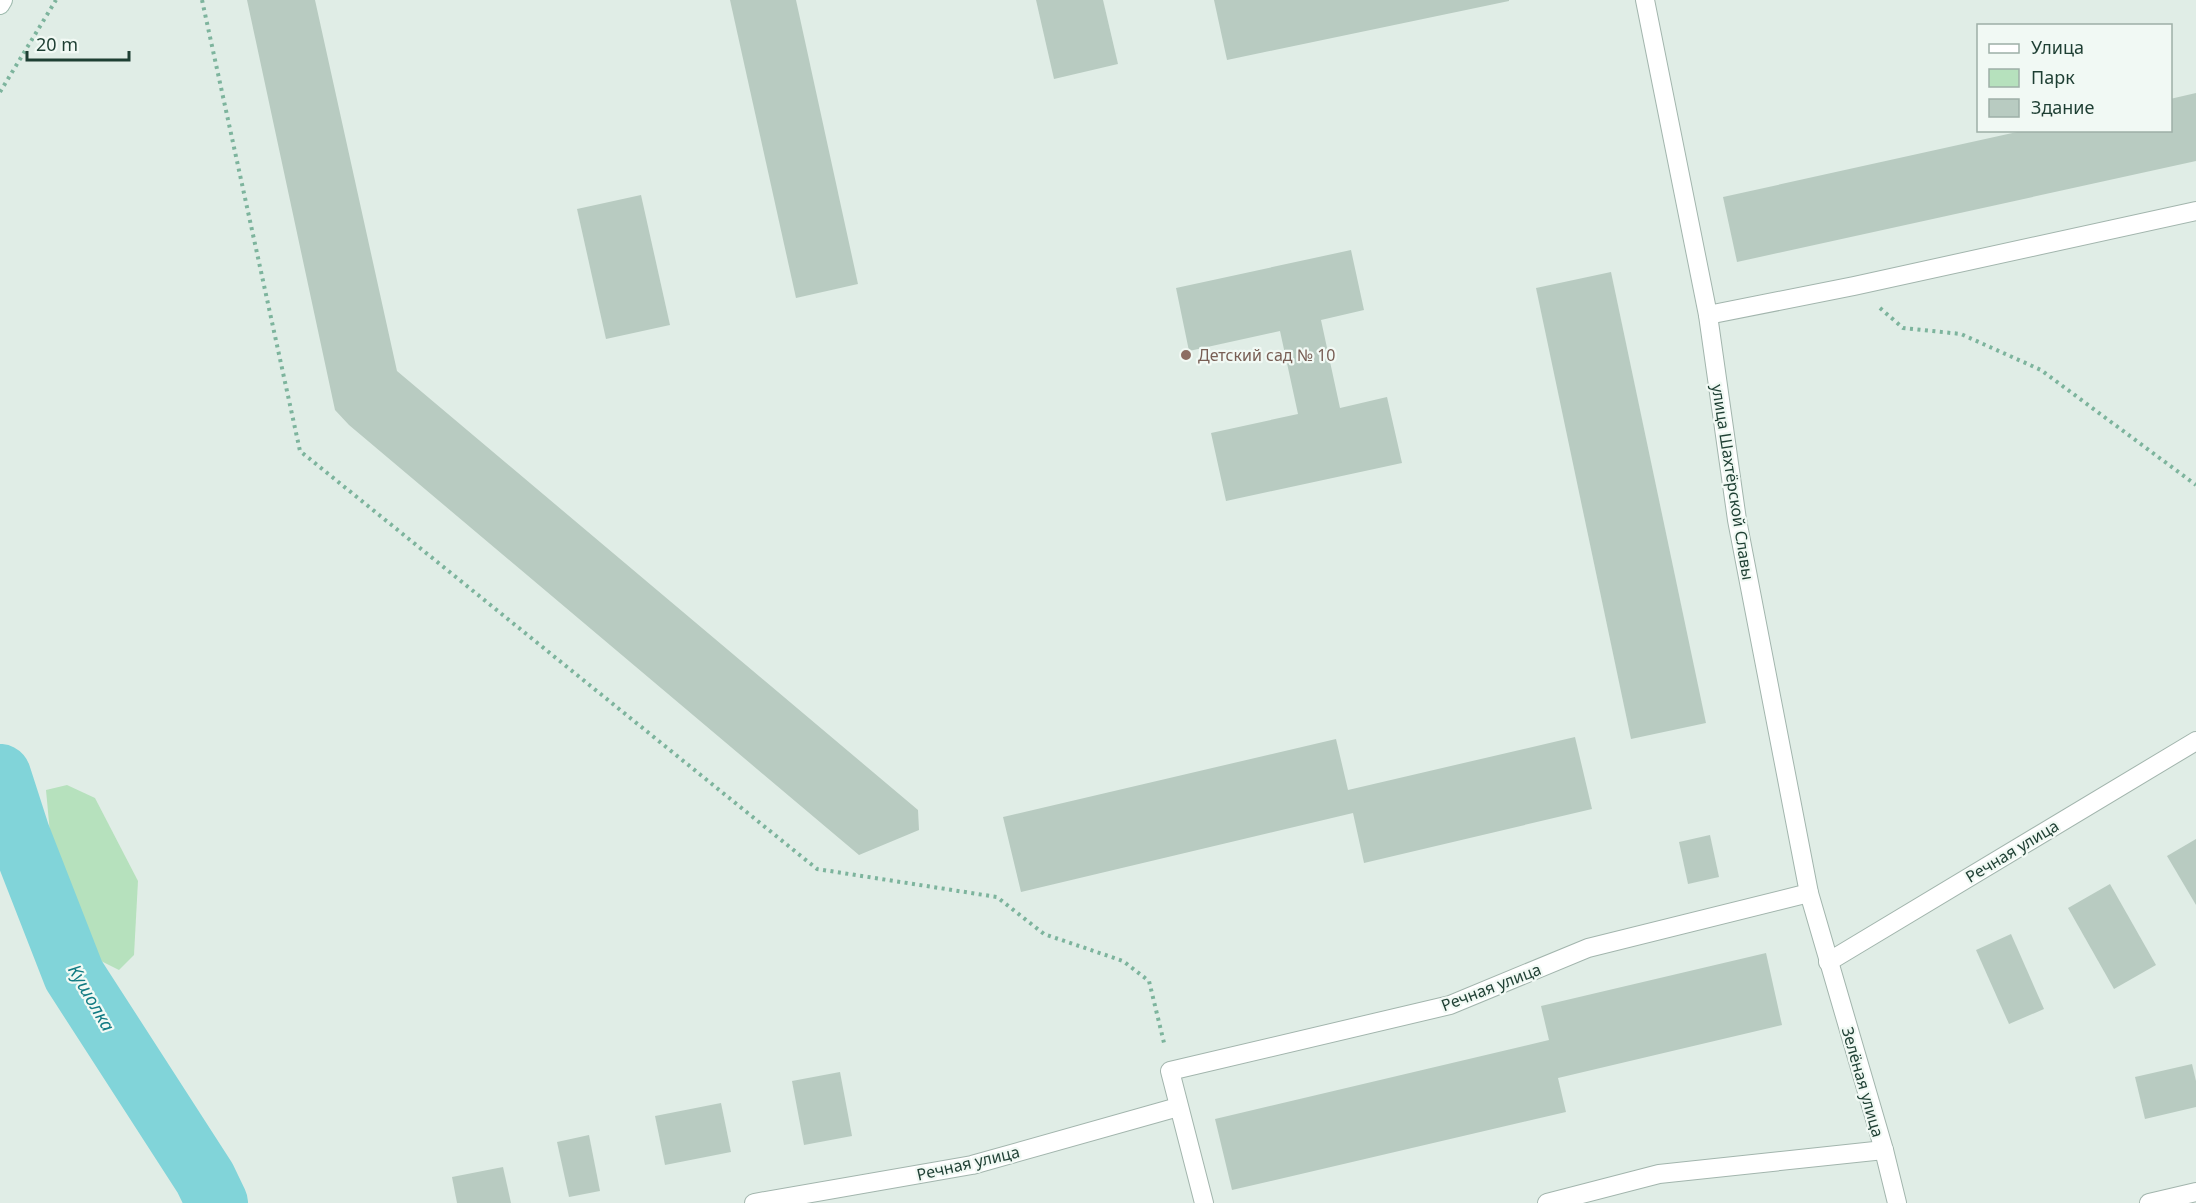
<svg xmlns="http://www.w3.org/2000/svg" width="2196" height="1203" font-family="'Noto Sans',sans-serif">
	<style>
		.green { fill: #b6e1bd }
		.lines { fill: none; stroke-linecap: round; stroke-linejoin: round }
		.river { stroke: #81d4d9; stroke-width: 62 }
		.building { fill: #b8cbc1 }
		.lane-casing { stroke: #a2b5ad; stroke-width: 20 }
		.street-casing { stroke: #a2b5ad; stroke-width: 20 }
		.secondary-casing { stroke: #9dbaad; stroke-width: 20 }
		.path { stroke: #7db49d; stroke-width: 4; stroke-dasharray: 3 4.5; stroke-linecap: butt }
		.lane { stroke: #fff; stroke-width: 18 }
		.street { stroke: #fff; stroke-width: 18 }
		.secondary { stroke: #fff; stroke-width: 18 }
		.education-dot { fill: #8d6e63; stroke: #f1f9f4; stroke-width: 2 }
		.labels { text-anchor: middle; stroke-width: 4.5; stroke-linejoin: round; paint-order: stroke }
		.education-label { font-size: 16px; fill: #785e54; stroke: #f1f9f4; text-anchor: start }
		.street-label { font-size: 16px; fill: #1e3f33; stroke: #f1f9f4 }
		.water-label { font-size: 18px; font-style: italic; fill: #117b83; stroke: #f1f9f4 }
	</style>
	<rect width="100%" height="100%" fill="#e0ede6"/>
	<path class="green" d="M67,785L95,798L138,881L134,955L119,970L93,957L52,855L46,790Z"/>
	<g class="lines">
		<path class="river" d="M0,775L19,834L74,975L205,1178L217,1203"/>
	</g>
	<g class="building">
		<path d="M247,0H315L397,371L918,810L919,830L859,855L349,425L335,410Z"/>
		<path d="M730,0H796L858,284L796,298Z"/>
		<path d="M1036,0H1103L1118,64L1054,79Z"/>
		<path d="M1214,0H1509V1L1227,60Z"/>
		<path d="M2196,93V161L1737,262L1723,197L2026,130H2170V99Z"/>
		<path d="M641,195L670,325L606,339L577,209Z"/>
		<path d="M1351,250L1364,310L1321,320L1340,408L1387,397L1402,463L1226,501L1211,433L1298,414L1280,331L1189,351L1176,288Z"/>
		<path d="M1611,272L1706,723L1631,739L1536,288Z"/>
		<path d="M1575,737L1592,809L1364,863L1353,813L1021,892L1003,817L1336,739L1348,790Z"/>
		<path d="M1710,835L1719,877L1688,884L1679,842Z"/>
		<path d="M2196,839V905L2167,856Z"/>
		<path d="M2110,884L2156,965L2114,989L2068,908Z"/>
		<path d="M2011,934L2044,1009L2009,1024L1976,950Z"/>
		<path d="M1766,953L1782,1025L1558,1078L1566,1112L1232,1190L1215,1119L1549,1040L1541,1006Z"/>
		<path d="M2192,1064L2196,1081V1107L2145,1119L2135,1077Z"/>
		<path d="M840,1072L852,1136L804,1145L792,1081Z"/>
		<path d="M721,1103L731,1152L665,1165L655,1116Z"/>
		<path d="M589,1135L600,1191L569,1197L557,1142Z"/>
		<path d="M503,1167L511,1203H457L452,1177Z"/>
	</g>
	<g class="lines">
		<g class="lane-casing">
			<g id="lane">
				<path d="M1708,315L1854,286L2196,211"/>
				<path d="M1547,1203L1659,1174L1884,1150"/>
			</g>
		</g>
		<g class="street-casing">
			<g id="street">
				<path d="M1645,0L1708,315L1737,520L1809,893L1884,1150L1897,1203"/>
				<path d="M1828,962L2196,741"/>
				<path d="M754,1203L972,1165L1178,1107"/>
				<path d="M1204,1203L1170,1071L1450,1005L1588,948L1809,893"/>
				<path d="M2149,1203L2196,1192"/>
			</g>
		</g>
		<g class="secondary-casing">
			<path id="secondary" d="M0,5L3,0"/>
		</g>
		<g class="path">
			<path d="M202,0L300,451L817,869L997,897L1044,934L1123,961L1149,981L1165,1047"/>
			<path d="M0,92L56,0"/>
			<path d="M1880,308L1903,328L1961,334L2041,370L2196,485"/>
		</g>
		<use href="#lane" class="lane"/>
		<use href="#street" class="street"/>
		<use href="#secondary" class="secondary"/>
	</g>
	<circle class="education-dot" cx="1186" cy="355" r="6"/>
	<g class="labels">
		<g class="education-label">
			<text x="1198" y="361">Детский сад № 10</text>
		</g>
		<g class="street-label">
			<text transform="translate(1733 482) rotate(81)" y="6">улица Шахтёрской Славы</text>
			<text transform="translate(2012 851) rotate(-31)" y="6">Речная улица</text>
			<text transform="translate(1491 987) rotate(-21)" y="6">Речная улица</text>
			<text transform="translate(1863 1082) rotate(74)" y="6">Зелёная улица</text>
			<text transform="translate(968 1163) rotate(-13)" y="6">Речная улица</text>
		</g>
		<g class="water-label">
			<text transform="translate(91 998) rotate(60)" y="6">Кушолка</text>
		</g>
	</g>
	<rect x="1977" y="24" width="195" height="108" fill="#f1f9f4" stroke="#9dafa7" stroke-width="1.5"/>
	<rect x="1989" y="44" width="30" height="9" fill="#ffffff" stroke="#9dafa7" stroke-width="1.5"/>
	<text x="2031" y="54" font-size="18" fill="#1e3f33">Улица</text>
	<rect x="1989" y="69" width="30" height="18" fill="#b6e1bd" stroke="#9dafa7" stroke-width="1.5"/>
	<text x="2031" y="84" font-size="18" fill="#1e3f33">Парк</text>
	<rect x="1989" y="99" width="30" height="18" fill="#b8cbc1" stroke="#9dafa7" stroke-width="1.5"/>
	<text x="2031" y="114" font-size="18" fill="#1e3f33">Здание</text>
	<path d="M27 51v9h102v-9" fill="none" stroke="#1e3f33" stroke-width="3"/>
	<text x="36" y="51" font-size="18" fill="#1e3f33" stroke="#f1f9f4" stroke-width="4.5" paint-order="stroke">20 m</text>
</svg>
